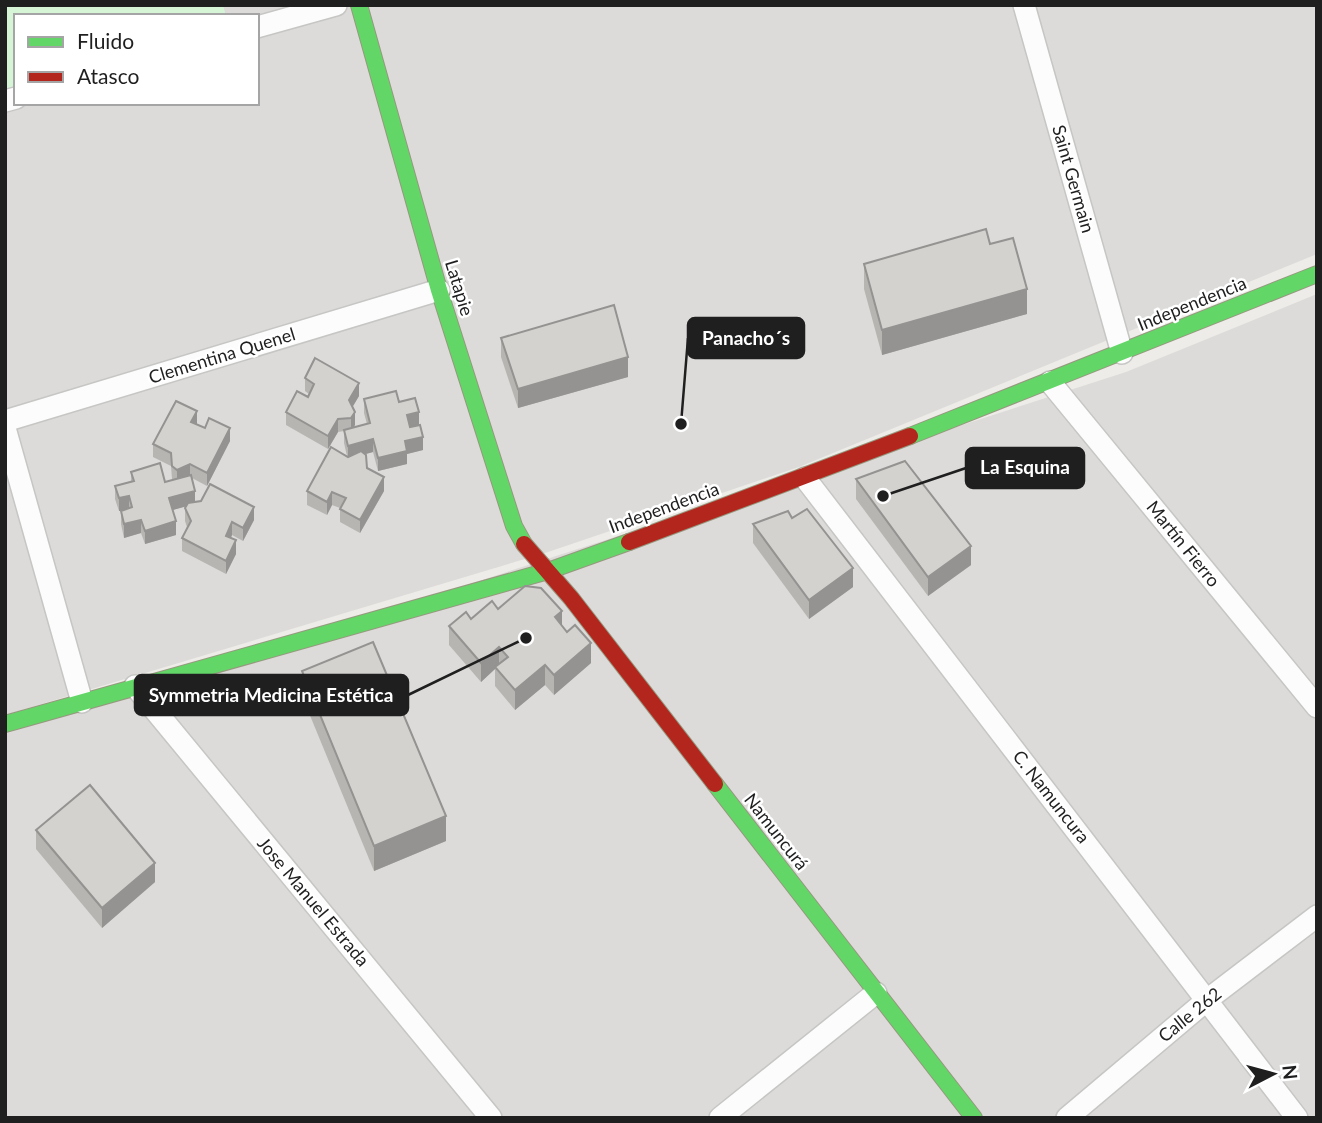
<svg xmlns="http://www.w3.org/2000/svg" width="1322" height="1123" font-family="Lato,sans-serif">
	<style>
		.residential { fill: #dcdbd9; fill-rule: evenodd }
		.park { fill: #d5f5d6 }
		.lines { fill: none; stroke-linecap: round; stroke-linejoin: round }
		.street-casing { stroke: #c6c6c4; stroke-width: 24 }
		.fast-casing { stroke: #96987e; stroke-width: 18 }
		.jam-casing { stroke: #96987e; stroke-width: 18 }
		.street { stroke: #fcfcfc; stroke-width: 21 }
		.fast { stroke: #63d668; stroke-width: 16 }
		.jam { stroke: #b3261e; stroke-width: 16 }
		.wall { fill: #b6b5b2 }
		.shaded-wall { fill: #949391 }
		.building { fill: #d4d2cf; stroke: #949391; stroke-width: 2 }
		.labels { text-anchor: middle; stroke-width: 5; stroke-linejoin: round; paint-order: stroke }
		.street-label { font-size: 18px; fill: #1f1f1f; stroke: #fff }
		.leader { fill: none; stroke: #1f1f1f; stroke-width: 2.5 }
		.callout-dot { fill: #1f1f1f; stroke: #fff; stroke-width: 2.5 }
		.callout { fill: #1f1f1f; stroke: #1f1f1f; stroke-width: 2.5 }
		.callout-label { font-size: 19px; text-anchor: middle; font-weight: bold; fill: #fff }
	</style>
	<rect width="100%" height="100%" fill="#edece8"/>
	<g class="residential">
		<path d="M5,5H1317V254L799,467L548,552L5,715ZM16,16H257V103H16Z"/>
		<path d="M1317,294V1118H5V734L1126,372Z"/>
	</g>
	<path class="park" d="M5,5H223L226,16H16V98L5,102Z"/>
	<g class="lines">
		<g class="street-casing">
			<g id="street">
				<path d="M1024,5L1122,353"/>
				<path d="M257,27L336,5"/>
				<path d="M5,101L16,98"/>
				<path d="M1050,382L1317,707"/>
				<path d="M5,421L439,290"/>
				<path d="M5,428L82,702"/>
				<path d="M805,478L1297,1118"/>
				<path d="M135,686L491,1118"/>
				<path d="M720,1118L876,993"/>
				<path d="M1067,1118L1207,1000L1317,916"/>
			</g>
		</g>
		<g class="fast-casing">
			<g id="fast">
				<path d="M359,5L439,290L514,526L524,544"/>
				<path d="M910,436L1317,274"/>
				<path d="M5,724L548,571L629,542"/>
				<path d="M715,784L974,1118"/>
			</g>
		</g>
		<g class="jam-casing">
			<g id="jam">
				<path d="M629,542L910,436"/>
				<path d="M524,544L571,598L715,784"/>
			</g>
		</g>
		<use href="#street" class="street"/>
		<use href="#fast" class="fast"/>
		<use href="#jam" class="jam"/>
	</g>
	<g class="wall">
		<path d="M990,244L1027,314L882,355L864,289V264Z"/>
		<path d="M501,338L628,377L518,408L501,357Z"/>
		<path d="M305,378L359,396L352,407L355,425L353,427L367,424L364,413V399L399,402L419,425L423,450L407,454V464L378,471L373,452L365,454L367,468L384,491L360,533L340,522V508L332,505L327,515L307,505V491L347,456L344,443V431L338,432L328,449L286,425V412L308,397L309,394L305,391Z"/>
		<path d="M197,425L230,441L207,486L192,478L195,502L254,520L243,541L232,535L231,538L236,554L226,574L182,551V538L187,527L185,521V508L186,506L173,510L176,535L145,544L141,533L124,538L121,524V511H119L115,499V486L131,482V472L165,482L173,480L172,479L171,466L153,457V444Z"/>
		<path d="M856,479L971,565L928,596L856,499Z"/>
		<path d="M792,518L853,587L809,619L753,543V524Z"/>
		<path d="M498,609L562,626L591,663L554,695L545,685L515,710L495,686V669L481,682L449,645V626L471,619Z"/>
		<path d="M302,671L446,841L374,871L302,696Z"/>
		<path d="M36,830L155,882L102,928L36,849Z"/>
	</g>
	<g class="shaded-wall">
		<path d="M1027,289V314L882,355V330Z"/>
		<path d="M628,357V377L518,408V389Z"/>
		<path d="M359,383V396L349,413V400Z"/>
		<path d="M197,411V424L191,435V422Z"/>
		<path d="M355,412V425L351,431V418Z"/>
		<path d="M419,412V425L407,429V415Z"/>
		<path d="M338,419V432L328,449V436Z"/>
		<path d="M230,428V441L207,486V473Z"/>
		<path d="M423,437V450L407,454V464L378,471V458L405,441Z"/>
		<path d="M373,439V452L348,459V446Z"/>
		<path d="M190,464V477L177,483V470Z"/>
		<path d="M384,477V491L360,533V520Z"/>
		<path d="M195,491V504L169,511V498Z"/>
		<path d="M332,492V505L327,515V502Z"/>
		<path d="M129,496V509L119,511V498Z"/>
		<path d="M254,507V520L243,541V528Z"/>
		<path d="M141,520V533L124,538V524Z"/>
		<path d="M176,521V535L145,544V531Z"/>
		<path d="M232,522V535L226,549V536Z"/>
		<path d="M236,540V554L226,574V561Z"/>
		<path d="M971,546V565L928,596V577Z"/>
		<path d="M853,568V587L809,619V600Z"/>
		<path d="M562,611V631L555,617Z"/>
		<path d="M591,643V663L554,695V675Z"/>
		<path d="M499,647V666L495,667V669L481,682V663Z"/>
		<path d="M545,665V685L515,710V690Z"/>
		<path d="M446,816V841L374,871V846Z"/>
		<path d="M155,863V882L102,928V908Z"/>
	</g>
	<g class="building">
		<path d="M986,229L990,244L1013,238L1027,289L882,330L864,264Z"/>
		<path d="M614,305L628,357L518,389L501,338Z"/>
		<path d="M315,358L359,383L349,400L355,412L351,418L338,419L328,436L286,412L297,391L308,397L314,384L305,378Z"/>
		<path d="M396,391L399,402L415,398L419,412L407,415L410,427L420,425L423,437L405,441L407,451L378,458L373,439L348,446L344,430L370,423L364,399Z"/>
		<path d="M176,401L197,411L191,422L205,428L209,418L230,428L207,473L190,464L177,470L172,466L171,453L153,444Z"/>
		<path d="M331,447L348,457L361,451L366,455L367,468L384,477L360,520L340,509L346,498L332,492L327,502L307,491Z"/>
		<path d="M905,461L971,546L928,577L856,479Z"/>
		<path d="M160,463L165,482L191,475L195,491L169,498L176,521L145,531L141,520L124,524L121,511L132,507L129,496L119,498L115,486L134,481L131,472Z"/>
		<path d="M210,484L254,507L243,528L232,522L226,536L236,540L226,561L182,538L191,521L185,508L188,503L201,501Z"/>
		<path d="M807,509L853,568L809,600L753,524L788,511L792,518Z"/>
		<path d="M525,586L541,588L562,611L555,617L567,632L575,625L591,643L554,675L545,665L515,690L495,667L508,657L499,647L481,663L449,626L466,612L471,619L492,601L498,609Z"/>
		<path d="M373,642L446,816L374,846L302,671Z"/>
		<path d="M90,785L155,863L102,908L36,830Z"/>
	</g>
	<g class="labels">
		<g class="street-label">
			<text transform="translate(1073 179) rotate(74)" y="6">Saint Germain</text>
			<text transform="translate(459 288) rotate(73)" y="6">Latapie</text>
			<text transform="translate(1192 304) rotate(-22)" y="6">Independencia</text>
			<text transform="translate(222 356) rotate(-17)" y="6">Clementina Quenel</text>
			<text transform="translate(664 508) rotate(-20)" y="6">Independencia</text>
			<text transform="translate(1183 544) rotate(51)" y="6">Martín Fierro</text>
			<text transform="translate(1051 797) rotate(52)" y="6">C. Namuncura</text>
			<text transform="translate(776 832) rotate(52)" y="6">Namuncurá</text>
			<text transform="translate(313 902) rotate(50)" y="6">Jose Manuel Estrada</text>
			<text transform="translate(1190 1015) rotate(-39)" y="6">Calle 262</text>
		</g>
	</g>
	<path class="leader" d="M681 424L688 338M883 496L966 468M526 638L408 695"/>
	<g class="callout-dot">
		<circle cx="681" cy="424" r="7"/>
		<circle cx="883" cy="496" r="7"/>
		<circle cx="526" cy="638" r="7"/>
	</g>
	<g class="callout">
		<rect x="688" y="318" width="116" height="40" rx="7"/>
		<rect x="966" y="448" width="118" height="40" rx="7"/>
		<rect x="135" y="675" width="273" height="40" rx="7"/>
	</g>
	<g class="callout-label">
		<text x="746" y="345">Panacho´s</text>
		<text x="1025" y="474">La Esquina</text>
		<text x="271" y="702">Symmetria Medicina Estética</text>
	</g>
	<rect width="1322" height="1123" fill="none" stroke="#1f1f1f" stroke-width="14"/>
	<rect x="14" y="14" width="245" height="91" fill="#ffffff" stroke="#a5a5a5" stroke-width="2"/>
	<rect x="28" y="37" width="35" height="10" fill="#63d668" stroke="#a5a5a5" stroke-width="2"/>
	<text x="77" y="49" font-size="21" fill="#1f1f1f">Fluido</text>
	<rect x="28" y="72" width="35" height="10" fill="#b3261e" stroke="#a5a5a5" stroke-width="2"/>
	<text x="77" y="84" font-size="21" fill="#1f1f1f">Atasco</text>
	<g transform="translate(1273 1074) rotate(84)" stroke="#ffffff" stroke-width="5" paint-order="stroke">
	<path d="M0-5L12 26L0 18L-12 26Z" fill="#1f1f1f"/>
	<text y="-10" font-size="19" font-weight="bold" text-anchor="middle" fill="#1f1f1f">N</text>
	</g>
</svg>
